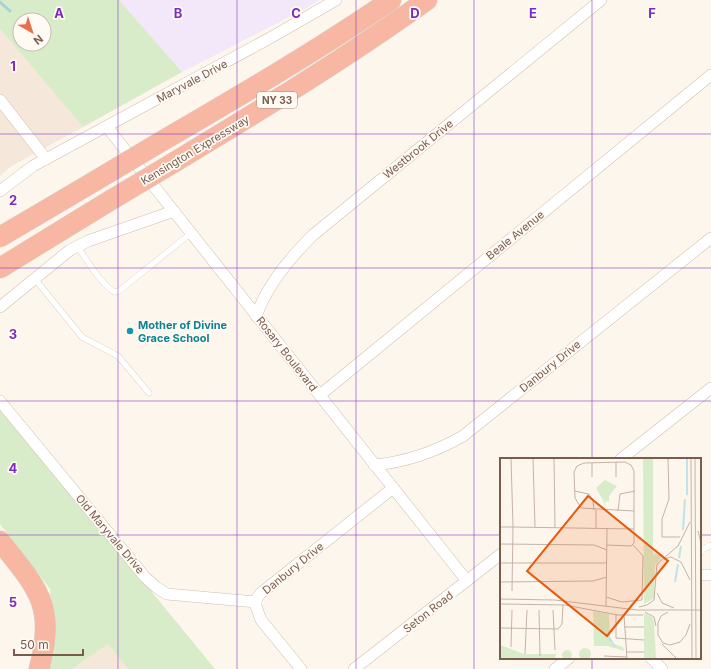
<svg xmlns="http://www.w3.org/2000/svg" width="711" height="669" font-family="Inter,sans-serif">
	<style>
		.residential { fill: #f5e8da }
		.education { fill: #f3e8fa }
		.green { fill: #d8ecc9; fill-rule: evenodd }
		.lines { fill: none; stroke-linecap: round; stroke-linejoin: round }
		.stream { stroke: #a5d3da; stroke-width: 3 }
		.lane-casing { stroke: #d1beb0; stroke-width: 6 }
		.street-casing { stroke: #d1beb0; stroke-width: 12 }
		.highway-casing { stroke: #dad1cd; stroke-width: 21 }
		.lane { stroke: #fff; stroke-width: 5.5 }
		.street { stroke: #fff; stroke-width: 11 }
		.highway { stroke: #f7b7a3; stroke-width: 20 }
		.highway-bridge-casing { stroke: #dad1cd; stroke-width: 21; stroke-linecap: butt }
		.highway-bridge { stroke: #f7b7a3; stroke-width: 20 }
		.grid { fill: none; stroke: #7b2cbf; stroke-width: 1; stroke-opacity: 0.55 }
		.culture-dot { fill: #0f9aa8; stroke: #fffaf3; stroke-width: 1.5 }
		.labels { text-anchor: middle; stroke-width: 3.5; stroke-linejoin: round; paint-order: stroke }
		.shield { fill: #fffaf3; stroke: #a28b7f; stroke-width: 1 }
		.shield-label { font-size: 10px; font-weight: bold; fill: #7a5c4d }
		.street-label { font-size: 11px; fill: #7a5c4d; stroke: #fffaf3 }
		.culture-label { font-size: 11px; font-weight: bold; fill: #0d838f; stroke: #fffaf3; text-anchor: start }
		.inset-river { fill: none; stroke: #bfe3e8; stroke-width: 2 }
		.inset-road { fill: none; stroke: #c5b3a7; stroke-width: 1 }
		.view { fill: #e8590c; fill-opacity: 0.15; stroke: #e8590c; stroke-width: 2 }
		.inset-edge { fill: none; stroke: #7a5c4d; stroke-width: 2 }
		.grid-label { font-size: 13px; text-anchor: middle; font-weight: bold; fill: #7b2cbf; stroke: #fffaf3; stroke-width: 3.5; stroke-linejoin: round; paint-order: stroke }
	</style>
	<rect width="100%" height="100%" fill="#fdf6ec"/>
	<g class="residential">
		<path d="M0,29L83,127L10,167L0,176Z"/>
		<path d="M108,644L128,669H72Z"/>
	</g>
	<path class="education" d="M119,0H319L305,9L182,72Z"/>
	<g class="green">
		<path d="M0,0H119L182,72L83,127L0,29ZM20,20H44V44H20Z"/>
		<path d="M0,407L215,669H128L108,644L72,669H49L50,589L0,524Z"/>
	</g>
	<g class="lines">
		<path class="stream" d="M0,2L10,11"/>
		<g class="lane-casing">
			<g id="lane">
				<path d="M78,247C88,262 99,281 114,292L119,291L191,233"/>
				<path d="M35,279L82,337L118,356L149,393"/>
				<path d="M700,554L702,550L711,545"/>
			</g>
		</g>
		<g class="street-casing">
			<g id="street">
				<path d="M0,100L46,159"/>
				<path d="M107,127L467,581"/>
				<path d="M0,191L33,166L270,38L336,0"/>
				<path d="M0,307L70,250L88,241L174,211"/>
				<path d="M256,316C268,284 289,259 313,235L601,0"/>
				<path d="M320,395L711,75"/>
				<path d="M0,401L145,577L156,587L167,594L256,602"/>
				<path d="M621,459L711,388"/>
				<path d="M374,465C407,462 435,452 463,436L711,238"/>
				<path d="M700,575H711"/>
				<path d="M651,658L662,669"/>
				<path d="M301,669L261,620L256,606V599L261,593L393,488"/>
				<path d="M354,669L501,554"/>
				<path d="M555,669L569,658"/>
			</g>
		</g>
		<g class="highway-casing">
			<g id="highway">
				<path d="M157,144C236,98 315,52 391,0"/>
				<path d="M173,163C259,111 345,59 427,0"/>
				<path d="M0,237L95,181"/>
				<path d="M0,268L111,200"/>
				<path d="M0,541C38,589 56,605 39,669"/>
			</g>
		</g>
		<use href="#lane" class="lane"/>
		<use href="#street" class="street"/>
		<use href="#highway" class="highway"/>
		<g class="highway-bridge-casing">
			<g id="highway-bridge">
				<path d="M95,181L157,144"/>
				<path d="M111,200L173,163"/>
			</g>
		</g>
		<use href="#highway-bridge" class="highway-bridge"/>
	</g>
	<path class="grid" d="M118,0V669M237,0V669M356,0V669M474,0V669M592,0V459M0,134H711M0,268H711M0,401H711M0,535H501M700,535H711M592,658V669"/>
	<circle class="culture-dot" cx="130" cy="331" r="4"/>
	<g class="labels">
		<rect class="shield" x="257" y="92" width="40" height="16" rx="3"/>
		<g class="shield-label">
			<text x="277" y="104">NY 33</text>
		</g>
		<g class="street-label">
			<text transform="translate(192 81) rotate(-28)" y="4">Maryvale Drive</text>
			<text transform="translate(418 149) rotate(-39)" y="4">Westbrook Drive</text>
			<text transform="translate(195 150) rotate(-31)" y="4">Kensington Expressway</text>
			<text transform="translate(515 235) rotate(-39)" y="4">Beale Avenue</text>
			<text transform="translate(287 354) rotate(52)" y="4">Rosary Boulevard</text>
			<text transform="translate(550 366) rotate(-39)" y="4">Danbury Drive</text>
			<text transform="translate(110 534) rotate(50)" y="4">Old Maryvale Drive</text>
			<text transform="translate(293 568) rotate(-39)" y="4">Danbury Drive</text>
			<text transform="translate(428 612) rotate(-38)" y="4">Seton Road</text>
		</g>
		<g class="culture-label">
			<text x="138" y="329">Mother of Divine<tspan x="138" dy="13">Grace School</tspan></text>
		</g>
	</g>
	<g transform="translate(500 458)">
		<rect width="201" height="201" fill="#fdf6ec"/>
		<path d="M143,0H153V96L164,97L155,107L154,140L144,146ZM105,22L117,28L109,38V43L105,44L104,52V44L96,30ZM93,153L109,156L110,179L114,186L123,189L124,193L107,188H94ZM144,155L152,159L154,164L156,201H144ZM0,187L24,196H56L55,201H0ZM79 196a6 6 0 1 1 12 0a6 6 0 1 1-12 0ZM62 197a5 5 0 1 1 10 0a5 5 0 1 1-10 0Z" fill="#d8ecc9"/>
		<path class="inset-river" d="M187,37V0M183,72L185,41M179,100L181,88M175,124L178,106M107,176L115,189"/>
		<path class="inset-road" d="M11,0L13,69L134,71M33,0L35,69M54,0L55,70M168,0L169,41L162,61V79H180M191,0L192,201M195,0L196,201M116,4V19M92,5V19M77,8L74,14L75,40L81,50L134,53M77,8L84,5L125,4L131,7M74,33L89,36L93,43L94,52M118,53L120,36L135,33M0,69H13L12,133M96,70V52M198,73L201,85M0,86L94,87L107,92M107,87L131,88L134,85V13L131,7M164,101L171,99L181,104L190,122M0,105H107M0,124L93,123L107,119M157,135L162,145L174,150M106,139L122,144L142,142L143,98L133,87M0,141L55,142L137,152H201M0,146L65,147L118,157H143M106,148L107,70M139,149L147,147L154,142L157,106L178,88L190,64M39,152L40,198M53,152L55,192M145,154L154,159L156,168M168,154L161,158L158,165V177L163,185L170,187L180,184L186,177L190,166M116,156V180L144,182M124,157L127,201M124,169H144M0,170L58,171L62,166L63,147M162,186L177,201M11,189L12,152M126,194H144M25,196L27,152M104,198L127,199"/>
		<path class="view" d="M88,38L168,103L107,178L27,113Z"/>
		<rect width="201" height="201" class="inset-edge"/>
	</g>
	<g class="grid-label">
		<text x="59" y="18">A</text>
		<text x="178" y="18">B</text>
		<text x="296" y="18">C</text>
		<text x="415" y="18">D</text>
		<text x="533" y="18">E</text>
		<text x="652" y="18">F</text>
		<text x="13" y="71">1</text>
		<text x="13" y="205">2</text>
		<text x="13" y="339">3</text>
		<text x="13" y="473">4</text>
		<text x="13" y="607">5</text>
	</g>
	<g transform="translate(32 32) rotate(141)"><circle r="19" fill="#fffaf3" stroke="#cabbb1"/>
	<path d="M0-3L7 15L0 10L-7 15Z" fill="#e76f51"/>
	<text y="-6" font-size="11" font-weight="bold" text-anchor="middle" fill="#7a5c4d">N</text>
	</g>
	<path d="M14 649v6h69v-6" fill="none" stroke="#7a5c4d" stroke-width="2"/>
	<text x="20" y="649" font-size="12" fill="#7a5c4d" stroke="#fffaf3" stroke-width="3" paint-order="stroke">50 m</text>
</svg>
